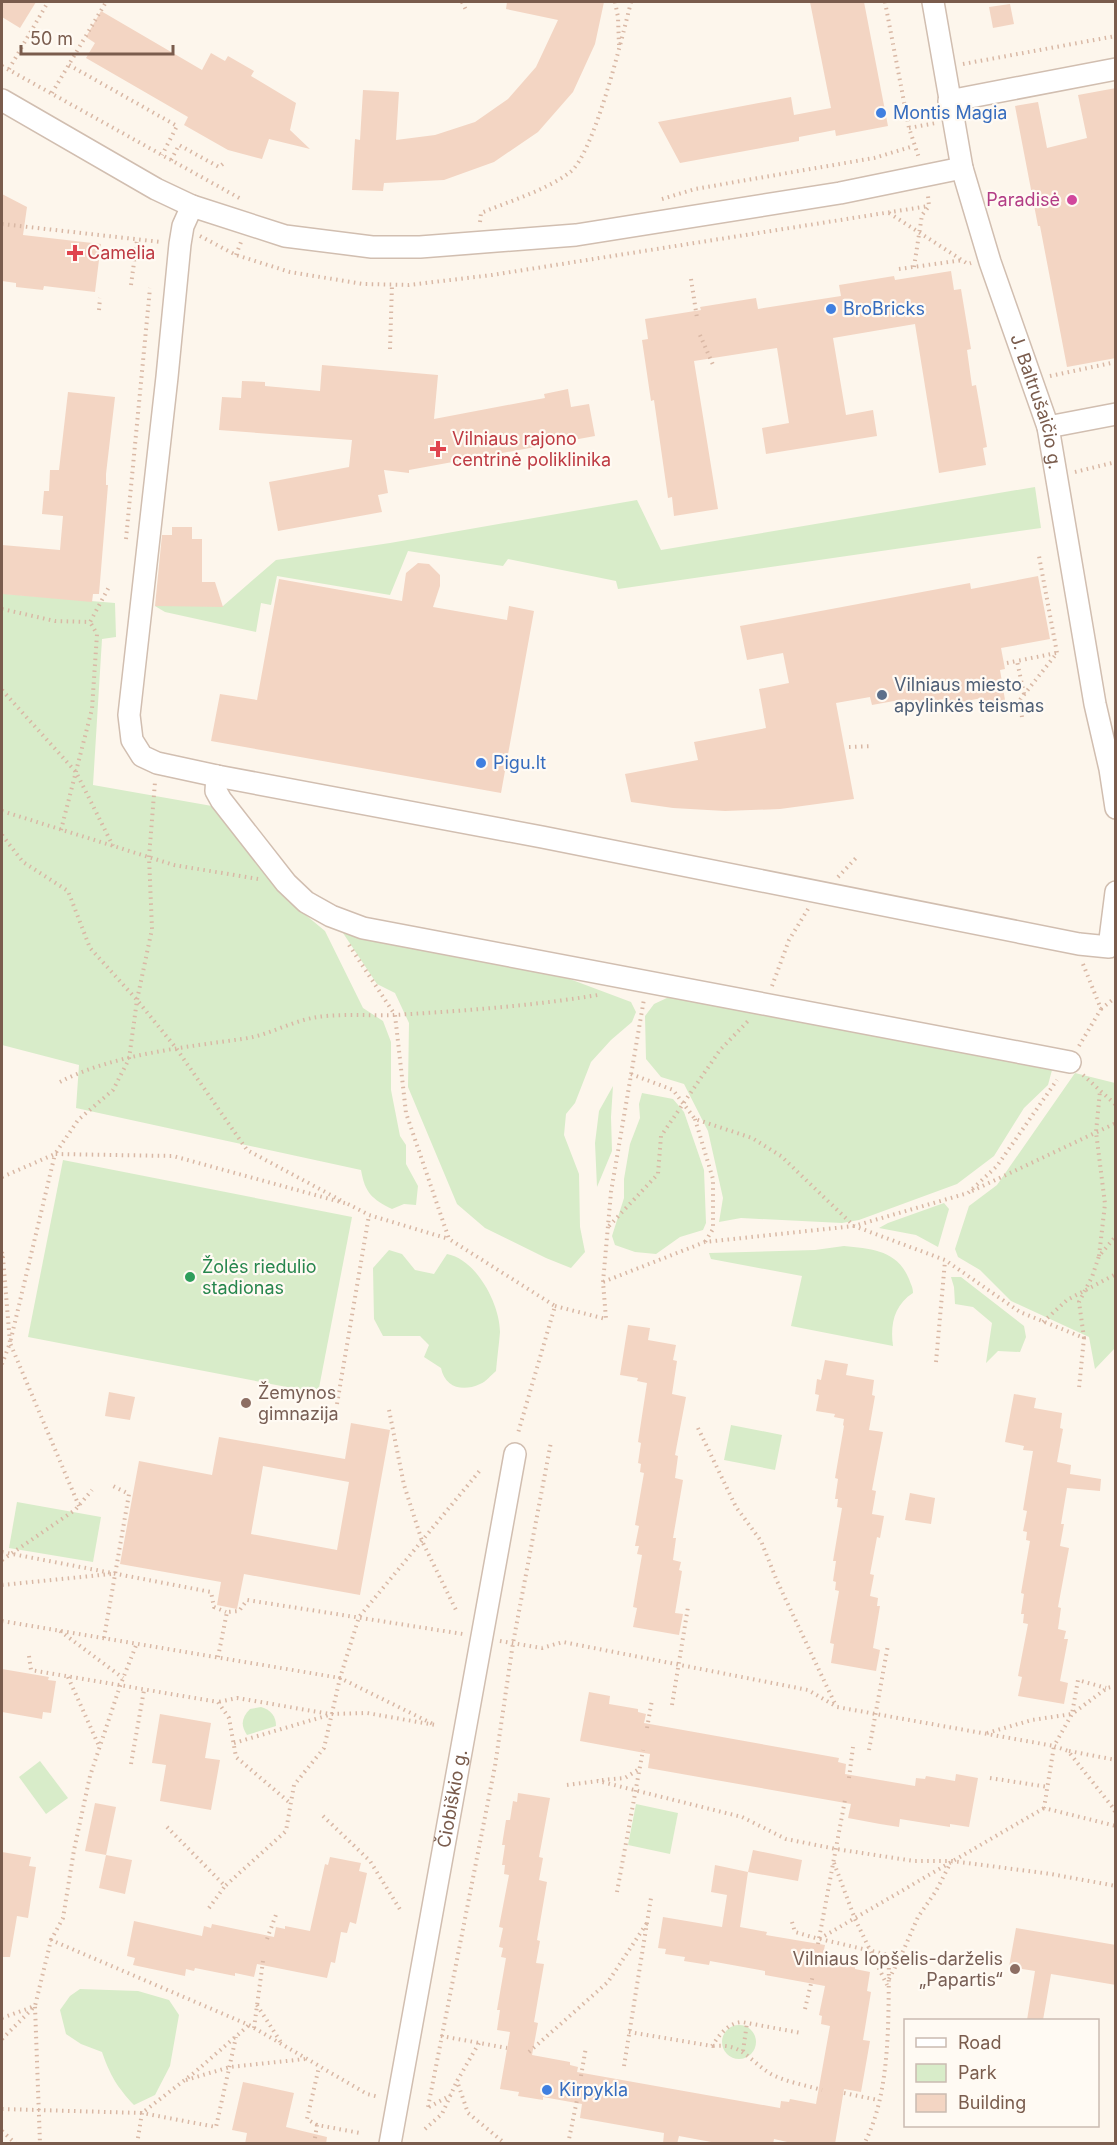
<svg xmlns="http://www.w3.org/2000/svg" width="1117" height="2145" font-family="Inter,sans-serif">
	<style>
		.green { fill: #d8ecc9 }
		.building { fill: #f3d5c3; fill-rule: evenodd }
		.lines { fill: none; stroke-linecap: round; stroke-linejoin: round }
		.minor-casing { stroke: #d1beb0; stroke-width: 24 }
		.path { stroke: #d9b8a5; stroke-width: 4; stroke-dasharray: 1.5 4.5; stroke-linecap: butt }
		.minor { stroke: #fff; stroke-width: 21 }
		.shop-dot { fill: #3f7fe0; stroke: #fffaf3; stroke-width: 2 }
		.hotel-dot { fill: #d1479c; stroke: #fffaf3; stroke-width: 2 }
		.health-dot { fill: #e0444e; stroke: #fffaf3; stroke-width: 2 }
		.service-dot { fill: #5c6f8a; stroke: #fffaf3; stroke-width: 2 }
		.leisure-dot { fill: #2e9e5b; stroke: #fffaf3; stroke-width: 2 }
		.education-dot { fill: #8d6e63; stroke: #fffaf3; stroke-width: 2 }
		.labels { text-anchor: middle; stroke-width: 4.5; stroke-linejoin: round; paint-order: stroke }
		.shop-label { font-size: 18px; fill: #366cbe; stroke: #fffaf3; text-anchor: start }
		.hotel-label { font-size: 18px; fill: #b23c85; stroke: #fffaf3; text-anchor: end }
		.health-label { font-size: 18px; fill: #be3a42; stroke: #fffaf3; text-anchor: start }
		.street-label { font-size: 18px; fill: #7a5c4d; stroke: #fffaf3 }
		.service-label { font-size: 18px; fill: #4e5e75; stroke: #fffaf3; text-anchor: start }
		.leisure-label { font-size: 18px; fill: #27864d; stroke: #fffaf3; text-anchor: start }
		.education-label { font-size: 18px; fill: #785e54; stroke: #fffaf3; text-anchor: start }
	</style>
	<rect width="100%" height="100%" fill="#fdf6ec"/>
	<g class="green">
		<path d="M1035,487L1041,528L618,589L616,581L508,559L503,566L408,551L390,595L277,576L271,605L261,603L256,632L165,612L155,606H223L276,560L390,543L637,500L661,550Z"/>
		<path d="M2,592L7,594L115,603L116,637L102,639L93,785L212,806L290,902L325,931L363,1008L383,1021L391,1042V1090L400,1136L406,1145V1164L418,1186L416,1205L404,1204L392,1209C372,1199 365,1193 361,1170L76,1108L79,1065L2,1045Z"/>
		<path d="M343,933L551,972L631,1002L636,1012L632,1022L611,1040L591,1062L575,1103L566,1114L564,1135L579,1174L580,1227L585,1252L571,1268L546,1258L485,1228L457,1204L408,1087L409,1023L395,993L377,984Z"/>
		<path d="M669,997L794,1015L1049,1063L1052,1070L1048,1085L1024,1108L994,1156L957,1184L859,1220L842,1223L741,1218L719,1222L723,1198L708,1131L684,1084L661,1077L646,1059L645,1016L654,1004Z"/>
		<path d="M1075,1073L1115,1083V1348L1095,1369L1089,1337L1011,1301L980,1270L958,1257L955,1249L969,1206L997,1185Z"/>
		<path d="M613,1086L611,1117L612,1151L597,1187L595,1143L599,1111Z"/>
		<path d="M642,1093L673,1099L684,1112L704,1170L706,1223L703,1230L680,1237L656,1254L635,1252L615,1245L612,1236L624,1198V1179L630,1144L640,1118L639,1104Z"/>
		<path d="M63,1160L352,1217L318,1393L28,1337Z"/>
		<path d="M944,1203L949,1209L938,1247L916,1235L879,1228L888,1223Z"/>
		<path d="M844,1246C872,1249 897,1250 909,1279C911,1285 913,1287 913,1293C894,1305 890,1325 893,1346L791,1326L802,1276L711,1259L709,1253L815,1250Z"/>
		<path d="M389,1250L402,1254L415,1270L434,1274L447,1254C476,1259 500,1304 500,1332C499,1345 497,1358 496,1371C491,1375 486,1382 480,1384C463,1392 445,1388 441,1368L424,1357L429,1345L420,1336H383L374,1319L373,1268Z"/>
		<path d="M951,1277H961L1024,1326L1026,1337L1020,1352L998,1351L986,1363L992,1323L973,1307L955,1304L954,1287Z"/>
		<path d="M731,1425L782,1435L775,1470L724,1460Z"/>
		<path d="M17,1502L101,1517L93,1562L9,1548Z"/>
		<path d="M261,1707C271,1710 276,1716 276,1726L247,1735C240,1725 242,1717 250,1709Z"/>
		<path d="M40,1761L68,1798L46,1814L19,1777Z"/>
		<path d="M636,1804L678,1813L670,1854L628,1845Z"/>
		<path d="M80,1989L138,1991L169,2000L179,2015L170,2066L155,2095L134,2105C117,2087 110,2075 102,2052L81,2044L66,2034L60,2010L70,1996Z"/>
		<circle cx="739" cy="2042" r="17"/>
	</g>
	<g class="building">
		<path d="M2,2H36L20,28L2,17Z"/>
		<path d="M507,2H604L595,44L573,92L538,132L494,162L444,180L384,183L383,191L352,190L355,139L360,140L363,90L399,92L396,140L435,135L475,122L508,99L536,67L558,20L506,9Z"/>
		<path d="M810,2H864L888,126L836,136L835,130L799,137V141L680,163L658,122L791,97L794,115L831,108Z"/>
		<path d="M1010,4L1014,24L993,28L989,7Z"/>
		<path d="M101,11L202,70L211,53L225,61L228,56L254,71L251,76L296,103L290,130L310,149L269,139L262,159L228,150L184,125L188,117L86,58L95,43L86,37Z"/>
		<path d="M1116,88V358L1067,367L1040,226H1038L1015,106L1038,102L1047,148L1087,138L1078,95Z"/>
		<path d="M2,194L27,207L23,235L101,244L95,292L44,286L43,290L16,287V283L2,281Z"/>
		<path d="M951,271L954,290L961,289L971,349L967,350L972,386L976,385L987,447L983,448L986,465L939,473L915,324L833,338L846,415L873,410L877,436L766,454L762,428L789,423L777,348L694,361L718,509L674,516L672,497L668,498L654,400L651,401L642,340L648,339L645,319L701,310L700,307L756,298L758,309L841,296L839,285L894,276L895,280Z"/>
		<path d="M322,365L438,375L434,419L545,398L544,394L568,389L571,407L589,404L595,436L409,470V473L384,470L388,493L378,495L382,512L278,531L269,482L349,467L352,440L219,430L222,397L241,398L242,381L265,382V386L320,391Z"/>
		<path d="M68,392L115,397L106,474V485H108L99,594H93L92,602L2,594V545L60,550L63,516L42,514L44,491H49L50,470H59Z"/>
		<path d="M172,527H192V539H202V582H215L223,607L155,606L162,535H172Z"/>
		<path d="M418,563L429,564L440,575V586L433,607L507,620L509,606L534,611L501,793L211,741L220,694L257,700L279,579L402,601L406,573Z"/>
		<path d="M1038,576L1050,639L1001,648L1005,669L1000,670L1005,700L983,704L982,698L945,705L944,699L906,706L905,699L872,705L870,697L836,703L854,799L780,809L725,811L673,808L631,802L625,774L698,760L694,742L766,728L759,689L789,683L783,653L747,660L740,626L970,583L971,589Z"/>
		<path d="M628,1325L650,1328L648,1340L676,1345L673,1360L677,1361L672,1394L686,1397L675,1455L678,1456L675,1478L683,1480L673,1538H676L673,1560L681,1562L679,1570L682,1571L675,1613L683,1614L679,1635L633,1627L637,1608L633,1607L642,1555L637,1554L639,1546H635L639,1526L635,1525L644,1473L640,1472L641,1464L638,1463L641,1443L638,1442L647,1383L637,1381L638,1378L620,1375Z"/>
		<path d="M825,1360L848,1364L846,1375L874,1380L872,1395L875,1396L869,1430L883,1432L872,1490L876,1491L872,1514L884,1516L880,1538L877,1537L870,1574L874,1575L870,1596L878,1598L877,1606H880L873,1648L880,1650L876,1671L831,1663L834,1644L830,1643L839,1591L835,1590L836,1582L833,1581L836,1561H833L842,1508L837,1507L838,1499H835L838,1479L835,1478L844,1426L843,1425L844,1419L834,1417L835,1414L816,1411L819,1395L815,1394L817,1379L821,1380Z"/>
		<path d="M109,1392L135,1397L130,1420L105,1416Z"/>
		<path d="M1014,1394L1036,1398L1034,1408L1062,1413L1060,1428L1063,1429L1057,1462L1071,1465L1070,1474L1101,1479L1100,1491L1067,1488L1061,1524H1064L1060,1546L1069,1548L1058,1607L1061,1608L1058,1629L1066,1631L1064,1639H1068L1060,1681L1068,1683L1064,1704L1018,1696L1022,1677L1018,1676L1028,1624L1023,1623L1024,1614H1021L1024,1594L1021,1593L1030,1541L1026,1540L1027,1532L1023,1531L1027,1511L1023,1510L1033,1451L1023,1450L1024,1446L1005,1442Z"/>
		<path d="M351,1423L390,1430L360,1595L244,1574L237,1609L217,1605L221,1582L120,1564L139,1461L212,1475L219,1437L345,1459ZM263,1466L349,1482L337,1550L251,1534Z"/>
		<path d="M910,1493L935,1498L931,1524L905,1520Z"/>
		<path d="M2,1669L49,1677L48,1680L56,1681L51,1713L43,1712L42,1719L2,1712Z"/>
		<path d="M589,1692L610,1696L609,1704L638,1709V1712L646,1714L644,1723L839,1758L838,1762L846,1764L845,1774L915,1786L916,1778L925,1779L926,1776L955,1781L956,1774L978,1778L969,1827L950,1824V1827L900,1819L899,1827L880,1824L848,1818L851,1804L648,1768L650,1754L580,1741Z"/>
		<path d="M160,1714L211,1723L205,1758L220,1760L211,1810L160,1801L166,1765L152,1763Z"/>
		<path d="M518,1793L550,1798L539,1857L543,1858L539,1880L547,1882L537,1940L540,1941L536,1963L544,1964L534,2022L538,2023L532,2055L570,2062V2065L578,2067L577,2072L757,2104L780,2108L781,2101L789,2102L790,2099L816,2104L830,2026L821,2024L822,2016L819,2015L825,1986L765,1975V1971L710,1961L709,1965L684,1961L685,1957L665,1954L666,1949L658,1948L663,1917L722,1927L727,1895L711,1892L715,1865L748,1872L740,1927L767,1932L766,1935L825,1945L822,1960L855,1965V1969L870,1972L867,1991L871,1992L863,2040L870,2041L861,2092L844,2089L835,2144H796L774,2139L773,2144H722L679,2136L677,2144H663L664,2133L580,2118L582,2104L543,2097V2100L518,2096L519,2092L500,2089L510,2032L497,2030L500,2010H497L506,1958L501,1957L503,1948L499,1947L503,1928L499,1927L509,1875L504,1874L505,1865H502L505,1845H502L506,1820H510L513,1801L517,1802Z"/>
		<path d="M95,1803L116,1807L106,1855L85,1851Z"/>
		<path d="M753,1850L802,1860L798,1881L748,1872Z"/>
		<path d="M2,1852L31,1857L29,1866L36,1867L28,1918L17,1916L10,1957H2Z"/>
		<path d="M106,1855L132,1860L125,1894L99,1888Z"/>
		<path d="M330,1857L361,1863L359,1871L367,1873L356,1924L350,1922L347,1933L341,1932L335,1963L331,1962L327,1978L257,1964L254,1977L235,1973V1976L195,1968L194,1971L186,1969L185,1976L133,1965L135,1958L127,1956L134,1921L202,1936L204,1926L211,1928L212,1924L274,1937L276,1927L285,1929V1926L310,1931L325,1864L328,1865Z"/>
		<path d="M1016,1928L1116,1945V1985L1051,1974L1043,2020H1027L1035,1971L1009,1967Z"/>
		<path d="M243,2082L294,2093L286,2127L327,2137L326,2144H245L247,2133L232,2130Z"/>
	</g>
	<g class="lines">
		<g class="minor-casing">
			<g id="minor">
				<path id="s1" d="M933,2L962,168L990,262L1048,427L1095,704L1110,769L1116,808"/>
				<path d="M2,100L156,189L192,206L285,236L372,247H420L576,235L840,193L962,168"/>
				<path d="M949,101L1116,69"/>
				<path d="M192,206L183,226L180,244L167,377L129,715L132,740L142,756L157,763L217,776L542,837L1079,944L1109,947L1116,892"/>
				<path d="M1048,427L1116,414"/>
				<path d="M217,776L216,791L221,800L286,883L306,902L331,916L363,928L1070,1062"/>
				<path id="s2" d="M390,2144L515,1454"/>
			</g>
		</g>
		<g class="path">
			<path d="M462,2L466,10"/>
			<path d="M615,2L618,17L619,45"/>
			<path d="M885,2L909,128L919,158"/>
			<path d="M963,64L1116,36"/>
			<path d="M69,65L177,126L162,155"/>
			<path d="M2,66L241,199"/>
			<path d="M9,69L48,2"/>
			<path d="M52,93L106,2"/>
			<path d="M909,128L936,123"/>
			<path d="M171,160L179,145L219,167L224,163"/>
			<path d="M662,199L695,189L874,158L914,146"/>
			<path d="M889,213L968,264L971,263"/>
			<path d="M480,222L481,213C510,201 544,191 569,173C594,156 623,34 631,2"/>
			<path d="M2,224L161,242"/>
			<path d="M200,236L236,255L290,272L363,284L409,285L492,275L929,206"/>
			<path d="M236,255L241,242"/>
			<path d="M914,267L922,215L929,206L928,196"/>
			<path d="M899,269L963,260"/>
			<path d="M691,279L697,318"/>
			<path d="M131,285L137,240"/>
			<path d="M99,310L100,298"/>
			<path d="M700,335L714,367"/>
			<path d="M390,349L392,285"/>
			<path d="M1050,376L1116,362"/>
			<path d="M1075,472L1116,462"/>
			<path d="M126,539L150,288"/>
			<path d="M2,609L55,621L90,622L109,587"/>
			<path d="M1007,663L1017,661"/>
			<path d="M2,690L76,772L113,846"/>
			<path d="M1024,694L1017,661L1056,653"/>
			<path d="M1022,717L1019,701L1057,653L1039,556"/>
			<path d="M849,747L872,746"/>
			<path d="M2,811L174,865L258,879"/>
			<path d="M61,830L92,709L97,634L90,622"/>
			<path d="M2,835L23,862L68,891L90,948L137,1000L176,1048L247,1150L342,1201"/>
			<path d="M838,877L856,858"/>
			<path d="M349,945L395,1015L406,1113L449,1239L555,1306L518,1433"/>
			<path d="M772,986L789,940L808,909"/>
			<path d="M1101,1009L1116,997"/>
			<path d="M1079,1046L1101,1009L1083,964"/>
			<path d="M631,1074L673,1090L695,1119L752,1138L781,1156L854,1226L945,1260L1020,1312L1084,1338L1079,1388"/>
			<path d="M1083,1075L1116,1105"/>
			<path d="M60,1082C111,1055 185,1047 242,1039C266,1036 288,1023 312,1018C336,1013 369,1016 394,1015C462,1011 531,1006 598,995"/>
			<path d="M695,1119L713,1179V1229L705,1242"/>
			<path d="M2,1177L55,1154L78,1120L113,1090L129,1059L137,1000L152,929L149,857L155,782"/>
			<path d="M972,1191L1116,1123"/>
			<path d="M348,1204L369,1215L449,1239"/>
			<path d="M609,1226L658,1174L661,1136L720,1050L748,1021"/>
			<path d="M2,1252L3,1258"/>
			<path d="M1099,1256L1105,1204L1096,1132L1100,1091"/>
			<path d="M2,1257L3,1258L10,1343L2,1364"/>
			<path d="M603,1282L611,1192L644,999"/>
			<path d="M555,1306L606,1319L603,1282L705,1242L854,1226L968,1193L997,1166L1057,1080"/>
			<path d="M1043,1322L1067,1300L1116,1274"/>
			<path d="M1084,1338L1079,1302L1092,1277L1099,1256L1116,1236"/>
			<path d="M936,1362L945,1261"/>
			<path d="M337,1404L369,1215"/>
			<path d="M389,1410L404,1485L422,1541L456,1610"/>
			<path d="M698,1428L736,1507L761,1541L777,1581L836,1706"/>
			<path d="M79,1506L10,1343L55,1154L173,1156L348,1204"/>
			<path d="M2,1552L211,1592L214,1607L226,1612"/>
			<path d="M2,1560L75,1510L92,1490"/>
			<path d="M2,1585L111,1574"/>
			<path d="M2,1621L340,1678L359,1617L482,1468"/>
			<path d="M60,1631L123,1678"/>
			<path d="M104,1638L129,1494L111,1485"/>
			<path d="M500,1641L542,1648L563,1642L808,1690L837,1707L1054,1746L1044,1808L1116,1826"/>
			<path d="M29,1656L31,1670L218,1702L229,1718L236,1757L290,1803"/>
			<path d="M218,1657L227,1612L239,1611L247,1600L463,1634"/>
			<path d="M68,1677L99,1746"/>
			<path d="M1116,1686L1107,1688L1072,1714L1054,1746L1068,1751L1114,1809L1116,1815"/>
			<path d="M672,1705L688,1607"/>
			<path d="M647,1728L652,1700"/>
			<path d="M987,1733L1032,1720L1072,1714L1078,1680L1106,1688"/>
			<path d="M234,1743L329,1715"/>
			<path d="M869,1750L888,1645"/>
			<path d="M1069,1751L1116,1760"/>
			<path d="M131,1764L144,1690"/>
			<path d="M849,1778L853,1747"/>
			<path d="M990,1778L1048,1787"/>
			<path d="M602,1780L625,1778L639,1769"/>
			<path d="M567,1785L598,1781L742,1817L786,1839L836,1849L914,1861H952L1051,1874L1116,1886"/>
			<path d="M323,1816L370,1861L401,1911"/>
			<path d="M167,1827L225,1886L286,1831L294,1785L324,1748L340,1678L435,1725L367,1713L330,1714L237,1698L218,1702"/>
			<path d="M834,1863L855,1919L887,1985"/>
			<path d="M617,1892L643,1750"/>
			<path d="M209,1908L225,1886"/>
			<path d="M792,1922L795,1932L819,1939L1044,1808"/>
			<path d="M267,1939L277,1912"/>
			<path d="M820,1939L889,1955C888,2014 892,2091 864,2144"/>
			<path d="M51,1940L63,1918L74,1850L90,1776L120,1686L137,1643"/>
			<path d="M818,1944L845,1800"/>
			<path d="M889,1979L901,1956L918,1917L936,1891L951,1862"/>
			<path d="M257,2005L282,2044"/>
			<path d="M805,2009L813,1975"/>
			<path d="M2,2018L35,2006L40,2144"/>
			<path d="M254,2028L263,1961"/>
			<path d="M629,2032L712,2046C720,2034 728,2023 742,2022L801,2033"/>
			<path d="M441,2036L507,2048"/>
			<path d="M2,2039L35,2006L51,1940L249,2025L367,2094L379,2097"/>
			<path d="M479,2043L457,2081L468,2113L502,2141"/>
			<path d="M713,2046C743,2043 748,2060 771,2074C786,2082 805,2085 822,2090"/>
			<path d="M743,2051L747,2023"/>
			<path d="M529,2052L608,1982L647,1923"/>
			<path d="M624,2066L651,1898"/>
			<path d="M581,2076L586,2047"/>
			<path d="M186,2080L230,2067L305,2059"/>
			<path d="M844,2093L878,2100"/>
			<path d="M428,2107L495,1766L513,1643L551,1442"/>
			<path d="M429,2107L451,2095"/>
			<path d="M2,2109L142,2113L195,2072L249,2025"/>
			<path d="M317,2125L307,2119L319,2067"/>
			<path d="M425,2129L442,2114L457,2081"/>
			<path d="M2,2131L16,2144"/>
			<path d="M137,2144L142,2113L216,2127L236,2037"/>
			<path d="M314,2144L317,2125L360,2133"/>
			<path d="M568,2144L577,2100"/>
		</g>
		<use href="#minor" class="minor"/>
	</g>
	<g class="shop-dot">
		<circle cx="881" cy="113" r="6"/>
		<circle cx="831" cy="309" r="6"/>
		<circle cx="481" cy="763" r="6"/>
		<circle cx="547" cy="2090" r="6"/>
	</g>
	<circle class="hotel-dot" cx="1072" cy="200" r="6"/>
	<g class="health-dot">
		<path d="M72 244h6v6h6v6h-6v6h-6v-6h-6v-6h6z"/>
		<path d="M435 440h6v6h6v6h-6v6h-6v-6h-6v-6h6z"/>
	</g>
	<circle class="service-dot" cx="882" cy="695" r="6"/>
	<circle class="leisure-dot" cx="190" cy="1277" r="6"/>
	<g class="education-dot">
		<circle cx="246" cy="1403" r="6"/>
		<circle cx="1015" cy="1969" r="6"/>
	</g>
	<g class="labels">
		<g class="shop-label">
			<text x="893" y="119">Montis Magia</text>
			<text x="843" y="315">BroBricks</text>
			<text x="493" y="769">Pigu.lt</text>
			<text x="559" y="2096">Kirpykla</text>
		</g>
		<g class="hotel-label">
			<text x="1060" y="206">Paradisė</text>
		</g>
		<g class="health-label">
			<text x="87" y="259">Camelia</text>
			<text x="452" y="445">Vilniaus rajono<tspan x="452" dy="21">centrinė poliklinika</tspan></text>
		</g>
		<g class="street-label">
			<text dy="6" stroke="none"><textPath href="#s1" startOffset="414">J. Baltrušaičio g.</textPath></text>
			<text dy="6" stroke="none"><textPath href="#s2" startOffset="351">Čiobiškio g.</textPath></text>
		</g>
		<g class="service-label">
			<text x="894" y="691">Vilniaus miesto<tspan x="894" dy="21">apylinkės teismas</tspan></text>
		</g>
		<g class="leisure-label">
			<text x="202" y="1273">Žolės riedulio<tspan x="202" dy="21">stadionas</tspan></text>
		</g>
		<g class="education-label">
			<text x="258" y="1399">Žemynos<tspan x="258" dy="21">gimnazija</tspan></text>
			<text x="1003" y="1965" text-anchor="end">Vilniaus lopšelis-darželis<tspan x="1003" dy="21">„Papartis“</tspan></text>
		</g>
	</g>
	<rect width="1117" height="2145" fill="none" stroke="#7a5c4d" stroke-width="6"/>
	<rect x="904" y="2019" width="195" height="108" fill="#fffaf3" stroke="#cabbb1" stroke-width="1.5"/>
	<rect x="916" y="2038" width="30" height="9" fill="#ffffff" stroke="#cabbb1" stroke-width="1.5"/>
	<text x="958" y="2049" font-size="18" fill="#7a5c4d">Road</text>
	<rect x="916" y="2064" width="30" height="18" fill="#d8ecc9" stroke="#cabbb1" stroke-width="1.5"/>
	<text x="958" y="2079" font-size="18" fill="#7a5c4d">Park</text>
	<rect x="916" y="2094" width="30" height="18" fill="#f3d5c3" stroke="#cabbb1" stroke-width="1.5"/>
	<text x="958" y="2109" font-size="18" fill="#7a5c4d">Building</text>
	<path d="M21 45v9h152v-9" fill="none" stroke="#7a5c4d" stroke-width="3"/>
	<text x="30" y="45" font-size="18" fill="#7a5c4d" stroke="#fffaf3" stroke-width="4.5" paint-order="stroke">50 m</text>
</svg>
